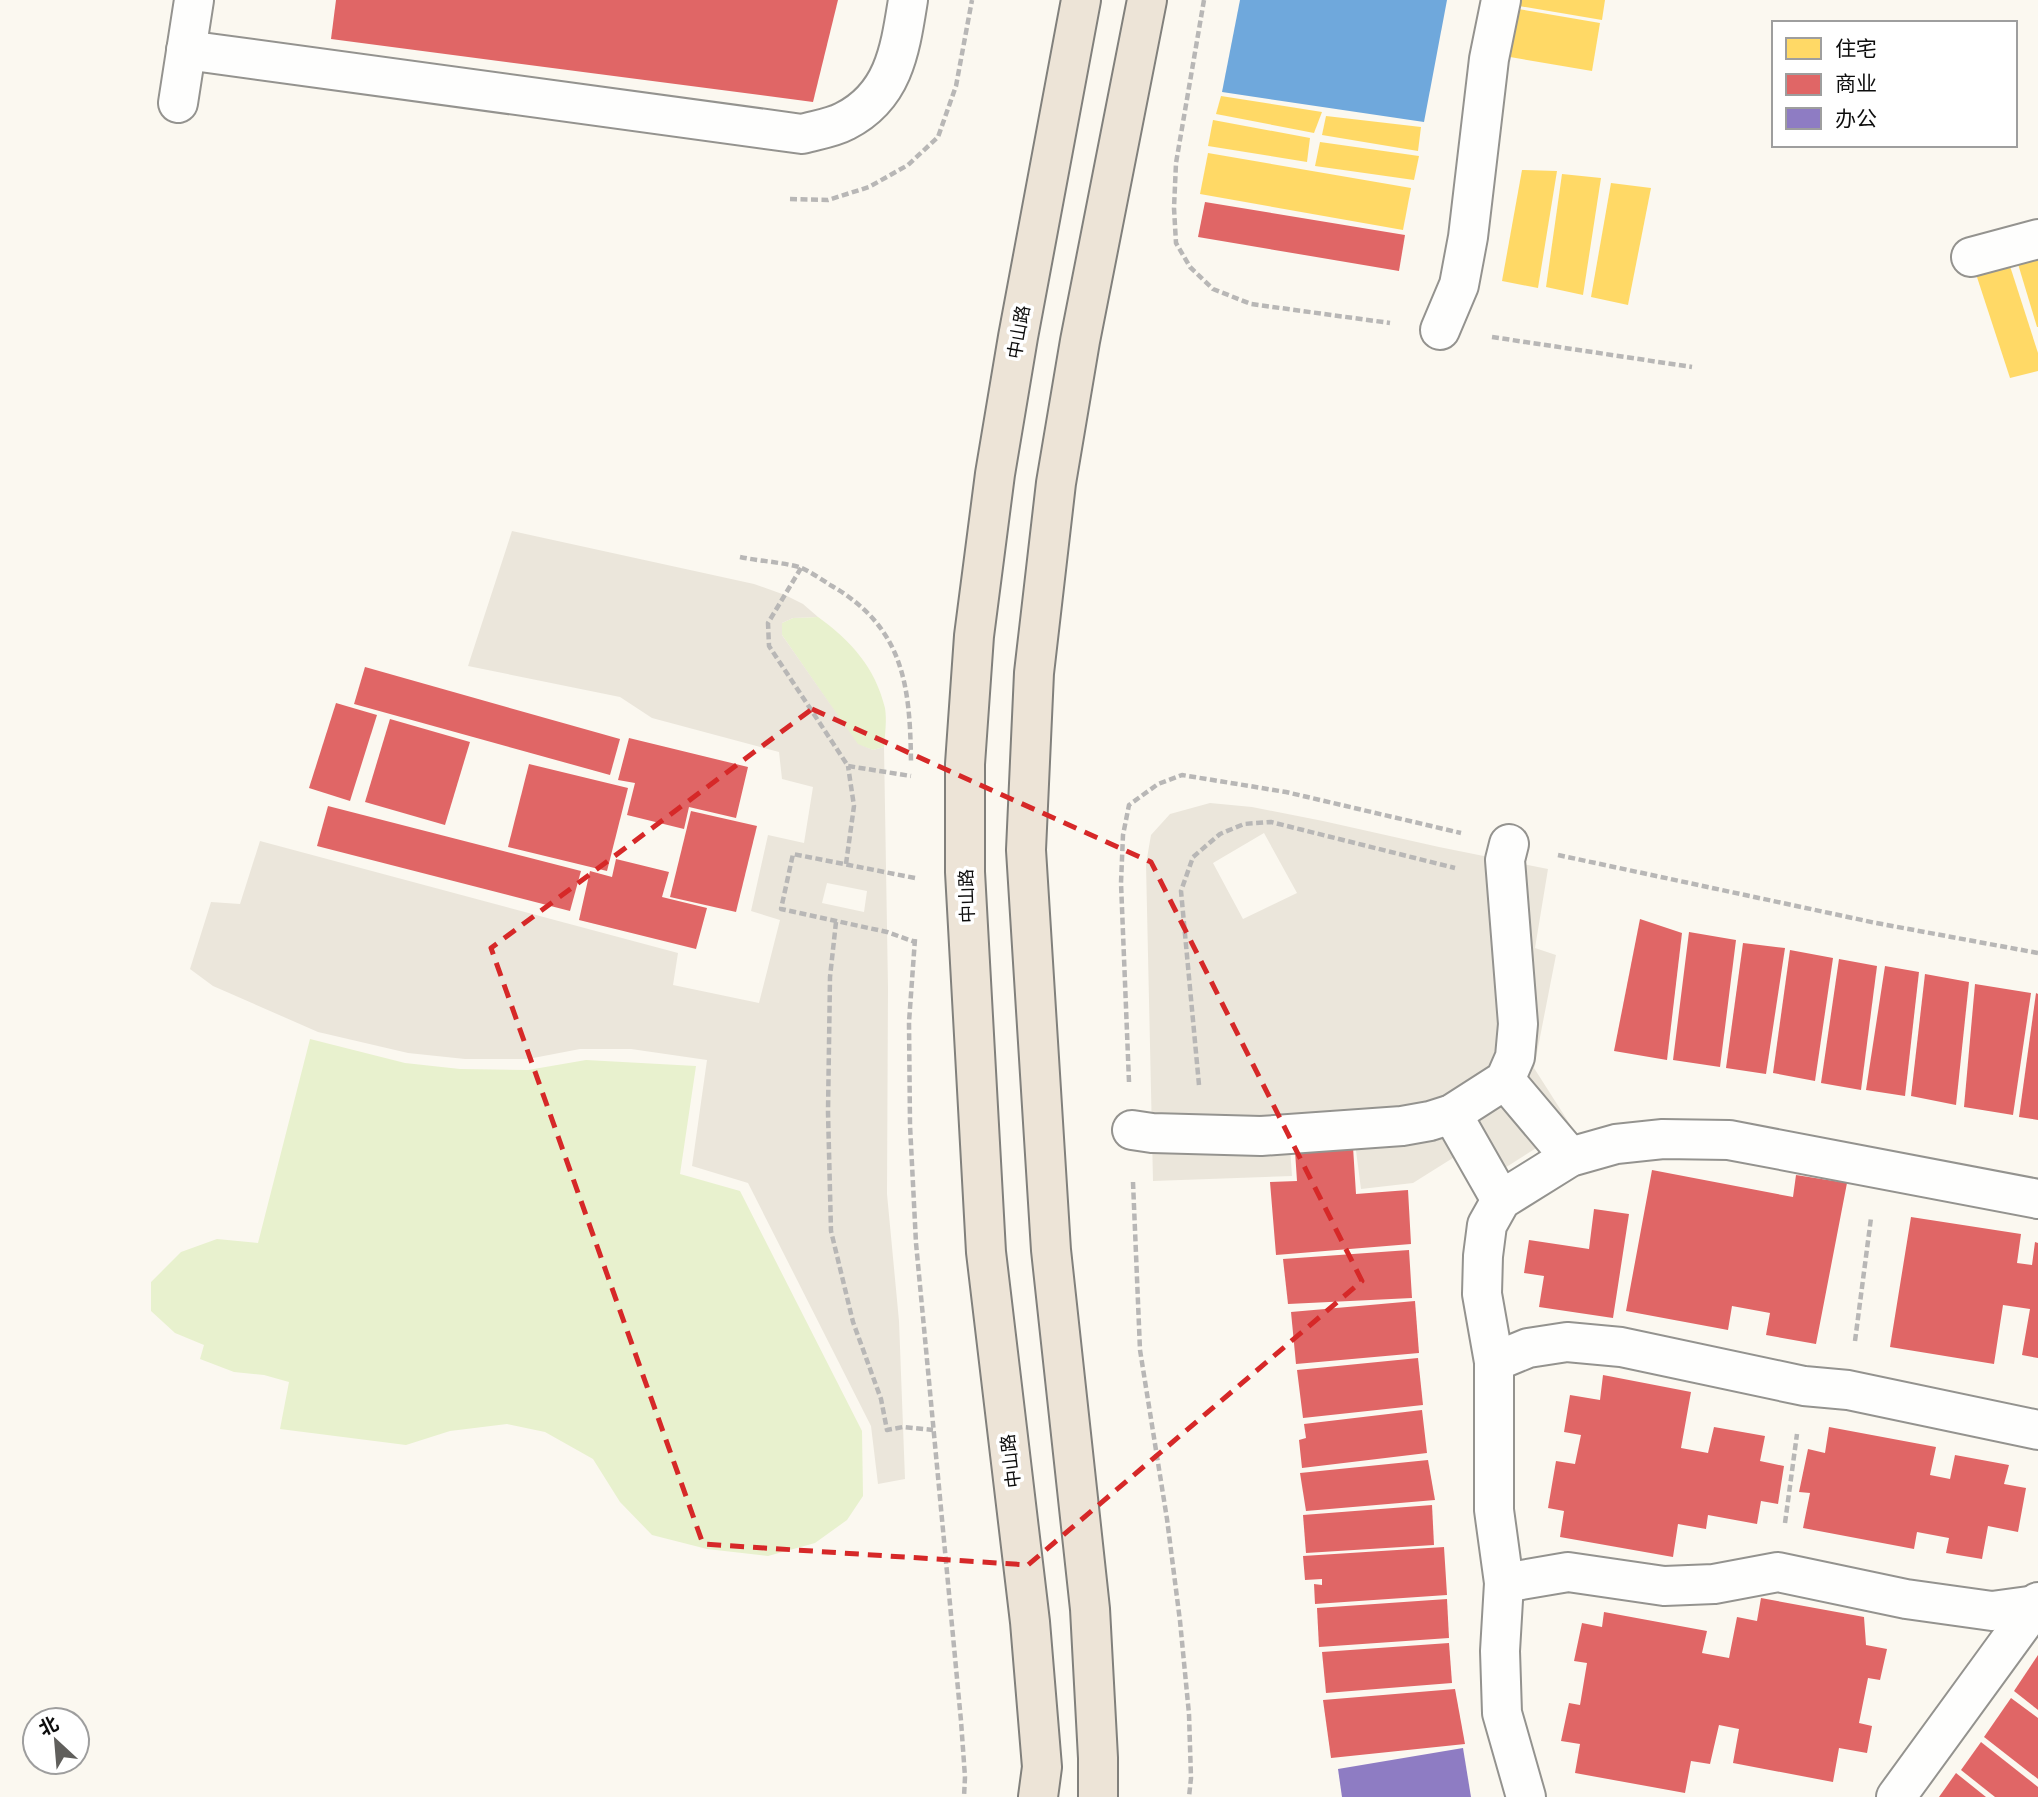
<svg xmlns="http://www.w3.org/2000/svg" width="2038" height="1797" font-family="'Times New Roman','Noto Sans SC',serif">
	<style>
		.green { fill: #e8f1ce }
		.plaza { fill: #ebe6db; fill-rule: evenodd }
		.homes { fill: #ffd966 }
		.shops { fill: #e06666 }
		.offices { fill: #8e7cc3 }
		.schools { fill: #6fa8dc }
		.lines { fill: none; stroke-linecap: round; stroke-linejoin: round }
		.minor-casing { stroke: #94938f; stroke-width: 42 }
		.major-casing { stroke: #81807c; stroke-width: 42 }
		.path { stroke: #b8b7b6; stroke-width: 4.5; stroke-dasharray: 7 3.5; stroke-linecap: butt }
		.minor { stroke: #fefefd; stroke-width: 38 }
		.major { stroke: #ede4d7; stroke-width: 38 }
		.marked { fill: none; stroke: #d62828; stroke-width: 5; stroke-dasharray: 14 9; stroke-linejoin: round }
		.labels { text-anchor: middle; stroke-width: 7; stroke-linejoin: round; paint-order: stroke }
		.street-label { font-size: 18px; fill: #0d0d0d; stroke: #fff }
	</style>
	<rect width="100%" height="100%" fill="#fbf8f0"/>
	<g class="green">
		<path d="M818,617C851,641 875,667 885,708C887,720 885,735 884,747L873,750L858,745L782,635V623L793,618Z"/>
		<path d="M310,1039L405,1063L460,1069L528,1070L586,1060L696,1066L680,1174L740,1191L862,1431L863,1496L847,1520L815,1543L768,1556L707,1549L652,1535L620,1502L593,1459L545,1432L507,1424L450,1431L406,1445L280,1429L289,1382L264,1375L234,1372L200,1359L204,1345L175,1333L151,1311V1282L181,1252L217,1239L258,1243Z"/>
	</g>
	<g class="plaza">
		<path d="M512,531L754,584L785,595L803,604L818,617L793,618L782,623V635L858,744L873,750L884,747L888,988L887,1194L899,1321L905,1479L878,1484L871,1426L748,1183L692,1166L707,1060L631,1049H580L528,1059H465L408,1053L318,1032L213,986L190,969L211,902L240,904L260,841L678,953L673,985L759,1003L780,920L751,911L768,835L804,843L813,787L782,779L779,752L652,718L620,697L468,666ZM827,883L867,891L864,912L822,903Z"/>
		<path d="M1210,803L1252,807L1323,821L1439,847L1548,869L1535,948L1556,955L1534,1068L1571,1126L1475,1187L1456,1156L1413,1183L1361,1189L1355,1143L1290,1148L1292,1176L1153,1181L1146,864L1151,835L1170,814ZM1264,833L1297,893L1243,919L1213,863Z"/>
	</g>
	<g class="homes">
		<path d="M462,0H491L490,7Z"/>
		<path d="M588,0H793L781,62L584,25Z"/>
		<path d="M1520,0H1605L1602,20L1519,6Z"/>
		<path d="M1518,9L1600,23L1592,71L1510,57Z"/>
		<path d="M1221,96L1322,112L1314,133L1216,114Z"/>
		<path d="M1326,116L1421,127L1418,151L1322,135Z"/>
		<path d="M1213,120L1310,138L1307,162L1208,146Z"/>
		<path d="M1320,142L1419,156L1414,180L1315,166Z"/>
		<path d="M1208,153L1411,188L1403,230L1200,194Z"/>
		<path d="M1522,170L1557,171L1538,288L1502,281Z"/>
		<path d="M1562,174L1601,178L1583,295L1546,287Z"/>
		<path d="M1611,183L1651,188L1628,305L1591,297Z"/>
		<path d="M2038,259V327H2037L2018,264Z"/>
		<path d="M2009,263L2038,353V371L2010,378L1975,271Z"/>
	</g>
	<g class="shops">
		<path d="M336,0H838L813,102L331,39Z"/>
		<path d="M1205,202L1405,235L1399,271L1198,237Z"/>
		<path d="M365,667L620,739L610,775L354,704Z"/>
		<path d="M336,703L377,715L350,801L309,788Z"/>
		<path d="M390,719L470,742L445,825L365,802Z"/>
		<path d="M629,738L748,767L736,818L689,807L684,829L627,815L635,783L618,780Z"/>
		<path d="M529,764L628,788L607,871L508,847Z"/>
		<path d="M328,806L581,871L570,911L317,846Z"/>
		<path d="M691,811L757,826L736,912L670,897Z"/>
		<path d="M616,859L669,872L662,897L707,908L696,949L579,920L590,871L612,877Z"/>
		<path d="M1640,919L1682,933L1667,1060L1614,1051Z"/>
		<path d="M1689,932L1736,940L1720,1067L1673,1060Z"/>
		<path d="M1743,943L1785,948L1766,1074L1726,1068Z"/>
		<path d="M1790,950L1833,958L1815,1081L1773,1073Z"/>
		<path d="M1839,959L1877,966L1861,1090L1821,1083Z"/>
		<path d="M1885,966L1919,972L1905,1096L1866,1090Z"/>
		<path d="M1925,974L1969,982L1956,1105L1911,1096Z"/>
		<path d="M1975,984L2031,993L2013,1115L1964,1107Z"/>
		<path d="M2036,993L2038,994V1120L2019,1117Z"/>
		<path d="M1353,1147L1356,1194L1408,1190L1411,1244L1276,1255L1270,1182L1297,1181L1295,1151Z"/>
		<path d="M1652,1170L1793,1197L1796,1175L1847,1183L1816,1344L1766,1335L1770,1313L1732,1306L1728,1330L1626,1311Z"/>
		<path d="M1594,1209L1629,1214L1613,1318L1539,1307L1544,1276L1524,1273L1529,1240L1589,1249Z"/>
		<path d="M1911,1217L2021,1234L2017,1263L2032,1265L2035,1242L2038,1243V1358L2022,1355L2030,1309L2003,1305L1994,1364L1890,1347Z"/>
		<path d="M1409,1250L1412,1298L1288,1304L1283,1259Z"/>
		<path d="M1415,1301L1419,1353L1296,1364L1291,1312Z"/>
		<path d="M1418,1358L1423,1405L1303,1418L1297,1370Z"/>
		<path d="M1603,1375L1691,1392L1681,1448L1708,1453L1714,1427L1765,1436L1760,1461L1784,1466L1778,1504L1761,1501L1757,1524L1708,1515L1706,1529L1678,1524L1673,1557L1560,1537L1564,1511L1548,1508L1556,1461L1575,1464L1581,1435L1564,1432L1570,1395L1600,1400Z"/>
		<path d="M1422,1410L1427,1453L1302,1468L1299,1440L1306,1438L1304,1424Z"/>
		<path d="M1829,1427L1936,1447L1930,1475L1950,1479L1955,1455L2009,1465L2004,1484L2026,1488L2018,1532L1988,1526L1982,1559L1946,1553L1949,1538L1917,1532L1914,1549L1803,1528L1810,1493L1799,1492L1808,1449L1825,1453Z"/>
		<path d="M1428,1460L1435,1500L1306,1511L1300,1473Z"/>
		<path d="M1432,1505L1434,1545L1306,1553L1303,1515Z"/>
		<path d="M1444,1547L1447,1595L1315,1604L1314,1584L1322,1585V1579L1305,1580L1303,1556Z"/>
		<path d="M1761,1598L1864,1617L1866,1645L1887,1649L1880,1680L1868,1678L1859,1723L1872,1726L1867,1753L1839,1748L1833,1782L1733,1763L1739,1729L1719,1725L1710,1764L1691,1761L1685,1793L1575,1773L1580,1744L1561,1741L1569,1703L1580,1705L1587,1663L1574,1661L1582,1623L1602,1627L1604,1612L1707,1631L1702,1653L1729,1658L1737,1617L1757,1621Z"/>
		<path d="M1447,1599L1449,1638L1319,1647L1317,1608Z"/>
		<path d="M1449,1643L1452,1683L1326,1693L1322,1652Z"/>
		<path d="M2038,1655V1710L2014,1691Z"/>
		<path d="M1455,1689L1465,1744L1331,1758L1323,1700Z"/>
		<path d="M2011,1698L2038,1718V1779L1984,1737Z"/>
		<path d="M1981,1742L2038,1787V1797H1995L1961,1770Z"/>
		<path d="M1956,1773L1986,1797H1939Z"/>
	</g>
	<path class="offices" d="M1463,1748L1471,1797H1342L1338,1769Z"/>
	<path class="schools" d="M1240,0H1447L1424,122L1222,92Z"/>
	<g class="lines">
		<g class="minor-casing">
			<g id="minor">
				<path d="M186,50L802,134C816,130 832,128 845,121C894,96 900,50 908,0"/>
				<path d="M178,103L194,0"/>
				<path d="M1971,257L2038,239"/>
				<path d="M1440,330L1459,285L1468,237L1489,59L1501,0"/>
				<path d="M1505,1080L1570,1157"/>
				<path d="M1452,1114L1501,1200"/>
				<path d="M1132,1130L1152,1133L1261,1136L1402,1126L1430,1121L1452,1114L1505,1080L1515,1057L1518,1024L1505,860L1509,844"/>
				<path d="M1494,1362L1528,1348L1567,1342L1621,1347L1804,1386L1848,1390L2038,1430"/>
				<path d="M1504,1583L1568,1572L1664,1586L1714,1584L1778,1572L1906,1599L1992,1611L2036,1605"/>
				<path d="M1526,1797L1502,1713L1500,1651L1504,1583L1494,1510V1362L1482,1294L1483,1256L1487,1225L1501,1200L1570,1157L1616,1144L1663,1139L1729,1140L2038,1199"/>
				<path d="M1896,1797L2038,1602"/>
			</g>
		</g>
		<g class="major-casing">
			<g id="major">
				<path d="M1038,1797L1042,1767L1030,1622L986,1252L965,872V764L974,636L995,474L1018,337L1081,0"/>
				<path d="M1098,1797V1758L1090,1609L1051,1250L1026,850L1034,673L1056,483L1080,341L1147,0"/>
			</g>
		</g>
		<g class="path">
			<path d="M1204,0L1176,163L1174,208L1176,243L1190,267L1213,289L1251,304L1390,323"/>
			<path d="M790,199L828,200L869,187L908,165L938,137L956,86L972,0"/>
			<path d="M1492,337L1692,367"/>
			<path d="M740,557C759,561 780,562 799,567C810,571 822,580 832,586C904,628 910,686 911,762"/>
			<path d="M801,568L768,623L769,646L848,766L911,776"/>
			<path d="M1558,855L1876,923L2038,953"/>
			<path d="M846,864L854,806L848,766"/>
			<path d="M915,878L793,854L781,909L887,932L915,942"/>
			<path d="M836,922L830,977L828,1112L831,1231L853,1322L881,1399L887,1430L903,1427L933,1430"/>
			<path d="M915,939L909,1022L910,1125L916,1243L961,1721L965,1777L964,1797"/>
			<path d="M1129,1082L1121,883L1123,835L1129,805L1158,784L1182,775L1286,792L1461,833"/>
			<path d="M1199,1085L1181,891L1193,857L1220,834L1244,824L1271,822L1455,868"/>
			<path d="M1133,1182L1140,1350L1167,1519L1180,1621L1189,1714L1191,1778L1189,1797"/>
			<path d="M1855,1341L1871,1218"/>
			<path d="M1785,1523L1797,1434"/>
		</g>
		<use href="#minor" class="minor"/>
		<use href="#major" class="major"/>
	</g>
	<path class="marked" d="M812,709L1151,862L1362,1281L1028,1565L703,1544L491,948Z"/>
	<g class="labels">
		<g class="street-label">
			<text transform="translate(1019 332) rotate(-80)" y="6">中山路</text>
			<text transform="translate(967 896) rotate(-92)" y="6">中山路</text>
			<text transform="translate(1011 1461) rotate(-97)" y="6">中山路</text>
		</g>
	</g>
	<rect x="1772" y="21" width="245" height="126" fill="#ffffff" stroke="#9e9e9e" stroke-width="2"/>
	<rect x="1786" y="38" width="35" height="21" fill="#ffd966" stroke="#9e9e9e" stroke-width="2"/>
	<text x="1835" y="56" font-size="21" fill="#0d0d0d">住宅</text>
	<rect x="1786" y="74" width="35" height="21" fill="#e06666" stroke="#9e9e9e" stroke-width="2"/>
	<text x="1835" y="91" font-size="21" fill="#0d0d0d">商业</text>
	<rect x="1786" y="108" width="35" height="21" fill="#8e7cc3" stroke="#9e9e9e" stroke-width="2"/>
	<text x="1835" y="126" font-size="21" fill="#0d0d0d">办公</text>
	<g transform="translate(56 1741) rotate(334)"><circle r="33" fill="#ffffff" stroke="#9e9e9e" stroke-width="2"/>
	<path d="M0-5L12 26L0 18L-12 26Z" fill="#605f5c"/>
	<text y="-10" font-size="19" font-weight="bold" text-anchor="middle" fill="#0d0d0d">北</text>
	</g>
</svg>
